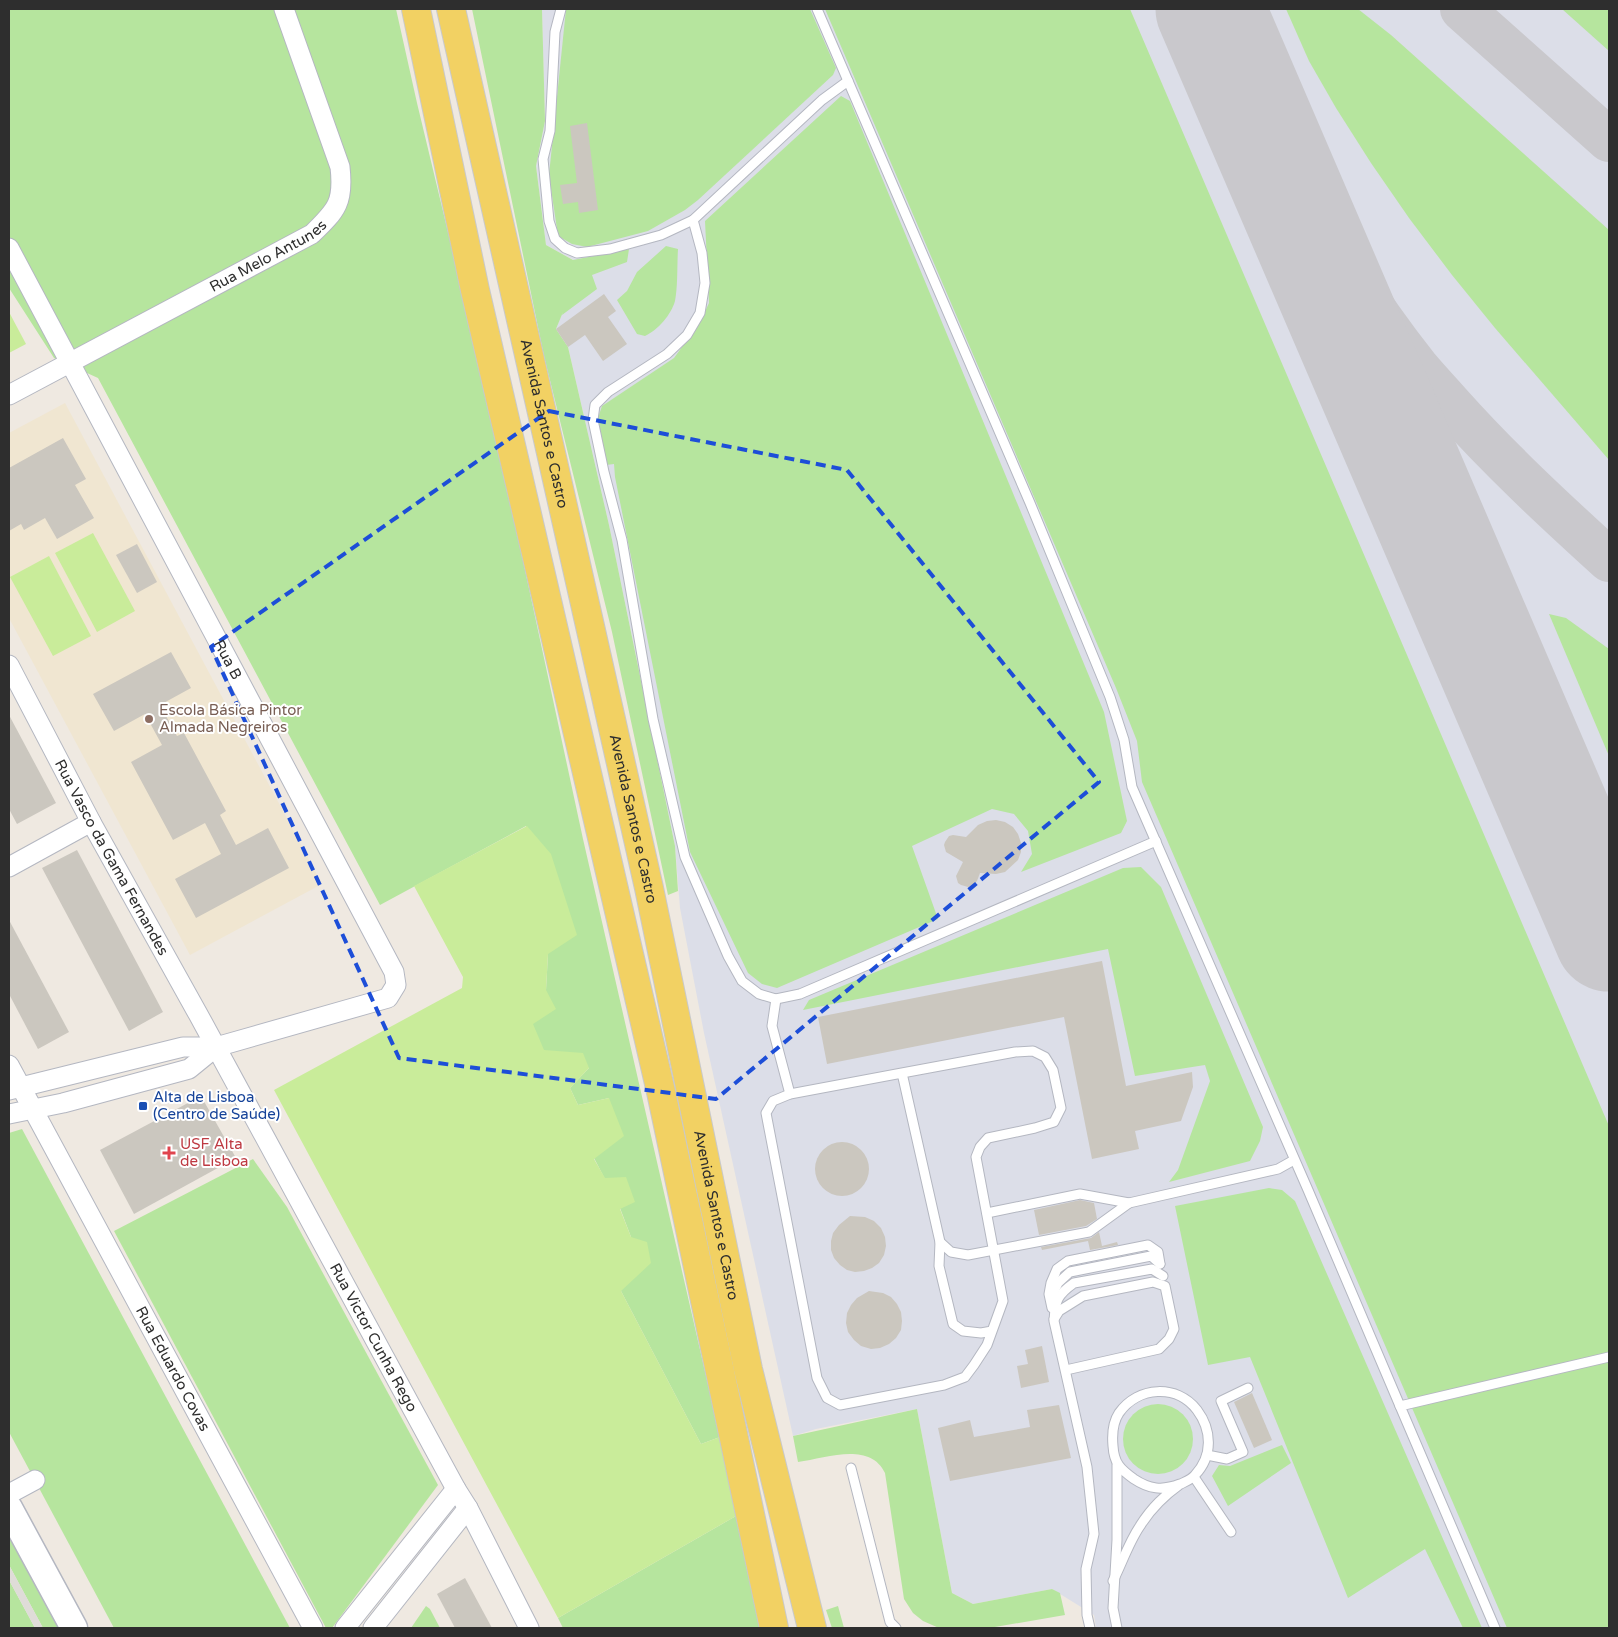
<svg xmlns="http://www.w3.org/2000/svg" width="1618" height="1637" font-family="'Varela Round',sans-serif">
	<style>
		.education { fill: #f0e6d1 }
		.airport { fill: #dcdee8 }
		.green { fill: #b6e59e }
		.pitch { fill: #c9ec9a }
		.plaza { fill: #dfdcd8 }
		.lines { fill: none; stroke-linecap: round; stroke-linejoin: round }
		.taxiway { stroke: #c9c8cc; stroke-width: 44 }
		.runway { stroke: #c9c8cc; stroke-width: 109 }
		.building { fill: #cbc7bf }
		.lane-casing { stroke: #b4b7c1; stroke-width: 11 }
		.street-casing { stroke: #b4b7c1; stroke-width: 21 }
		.secondary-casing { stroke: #b4b7c1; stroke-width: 29 }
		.primary-casing { stroke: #c9c9c9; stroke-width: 30 }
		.lane { stroke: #fff; stroke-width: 9 }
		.street { stroke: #fff; stroke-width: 19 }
		.secondary { stroke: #fff; stroke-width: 26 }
		.primary { stroke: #f2d163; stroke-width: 28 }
		.marked { fill: none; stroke: #1d4ed8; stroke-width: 4; stroke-dasharray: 10 6; stroke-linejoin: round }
		.education-dot { fill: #8d6e63; stroke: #fff; stroke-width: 2 }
		.transit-dot { fill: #1a4fb4; stroke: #fff; stroke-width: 2 }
		.health-dot { fill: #e0444e; stroke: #fff; stroke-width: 2 }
		.labels { text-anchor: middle; stroke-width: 4; stroke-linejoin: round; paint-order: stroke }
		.street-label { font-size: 15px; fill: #2e2e2e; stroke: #fff }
		.education-label { font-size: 15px; fill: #785e54; stroke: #fff; text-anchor: start }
		.transit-label { font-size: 15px; fill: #164399; stroke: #fff; text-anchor: start }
		.health-label { font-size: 15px; fill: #be3a42; stroke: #fff; text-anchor: start }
	</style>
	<rect width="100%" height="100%" fill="#efe9e1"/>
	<path class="education" d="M65,403L322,884L190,955L9,618V433Z"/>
	<path class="airport" d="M542,9H1609V1628H1096L1094,1615L1052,1589L973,1604L952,1593L917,1409L816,1429L793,1436L704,1033L680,908L675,846L609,525L568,347L556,329L581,264L546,245L536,166L545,121Z"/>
	<g class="green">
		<path d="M9,9H396L417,103L489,403L583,839L720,1437L701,1444L621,1291L631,1237L620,1208L594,1158L609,1098L578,1105L570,1088L589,1068L543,1050L532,1024L546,990L548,954L526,826L380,905L98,378L54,358L9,288Z"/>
		<path d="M472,9H542L545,121L536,166L546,245L573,260L629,249L627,262L592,275L597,289L562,315L563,312L556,329L568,347L609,525L675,846L678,891L668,895L612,632L544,356Z"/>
		<path d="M566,9H810L836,68L833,75L698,200L685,210L648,231L587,247L572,244L558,236L549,175Z"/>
		<path d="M825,9H1130L1609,1126V1628H1507L1142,782L1137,741L1116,688Z"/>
		<path d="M1286,9H1358L1391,35L1609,230V460L1495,328L1452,275L1409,218L1371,163L1336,108L1309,61Z"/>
		<path d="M1562,9H1609V51Z"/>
		<path d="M841,96L850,101L1104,712L1127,821L1121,833L1021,872L1032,854L1028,831L1014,814L992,809L912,846L938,919L777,988L762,984L748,973L690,852L615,477L614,464L606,465L598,418L602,406L674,358L700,322L709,303L705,221Z"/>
		<path d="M666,246L678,249C677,264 678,286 675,301C671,315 658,330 645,336L637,334L617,300L627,291L637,272Z"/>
		<path d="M1549,614L1566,618L1609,649V756Z"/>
		<path d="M1141,867L1161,887L1263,1127L1260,1141L1250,1161L1169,1182L1178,1170L1210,1081L1205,1065L1135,1076L1108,949L803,1010L809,1000L1123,868Z"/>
		<path d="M22,1129L290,1628H114L9,1432V1133Z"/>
		<path d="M253,1159L287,1207L438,1485L332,1628H326L114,1231Z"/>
		<path d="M1269,1188L1282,1190L1295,1201L1482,1628H1463L1425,1549L1348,1598L1250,1357L1208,1365L1175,1206Z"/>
		<circle cx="1158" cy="1439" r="35"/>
		<path d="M917,1409L952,1593L973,1604L1052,1589L1060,1593L1065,1615L989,1628H939L923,1621L913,1613L904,1599L885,1473C870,1441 826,1458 798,1462L793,1436Z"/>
		<path d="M1282,1445L1291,1463L1228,1506L1212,1476L1219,1465L1230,1466Z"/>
		<path d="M736,1516L762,1628H563L558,1618Z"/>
		<path d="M9,1535L59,1628H43L9,1565Z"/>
		<path d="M9,1580L35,1628H9Z"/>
		<path d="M426,1606L430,1609L440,1628H411Z"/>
		<path d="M838,1606L844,1628H832L826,1610Z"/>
	</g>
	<g class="pitch">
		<path d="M9,312L26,344L9,353Z"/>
		<path d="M93,533L135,611L97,632L55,553Z"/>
		<path d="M49,556L91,636L53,656L10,577Z"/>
		<path d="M527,826L551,854L577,935L548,954L546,990L556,1009L533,1024L544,1050L583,1053L589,1068L570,1088L578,1105L609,1098L624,1136L594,1159L605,1178L626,1177L635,1202L620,1209L631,1237L647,1242L651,1263L621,1291L701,1444L720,1437L736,1516L558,1618L274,1090L462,988L463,977L414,886Z"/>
	</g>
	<path class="plaza" d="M9,1565L43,1628H35L9,1580Z"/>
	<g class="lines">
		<g class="taxiway">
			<path d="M1462,9L1609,140"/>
			<path d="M1229,53C1283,164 1341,271 1417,367C1428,380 1439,392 1450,404C1500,460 1554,510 1609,560"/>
		</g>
		<path class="runway" d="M1210,9L1609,937"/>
	</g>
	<g class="building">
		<path d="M587,123L598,210L579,213L578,202L563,204L560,185L577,183L570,126Z"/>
		<path d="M604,294L616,311L608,317L627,344L603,361L585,335L568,347L556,329Z"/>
		<path d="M63,438L86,479L75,485L94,518L57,539L45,518L24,530L21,524L9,531V468Z"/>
		<path d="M137,544L157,582L137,593L116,555Z"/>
		<path d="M171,652L191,688L160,705L177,736L184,733L226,811L220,815L236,845L268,828L289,868L196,918L175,879L221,854L205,823L173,840L131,762L162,745L145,714L114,731L93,694Z"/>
		<path d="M9,715L56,803L17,824L9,809Z"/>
		<path d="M996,820L1005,822L1013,827L1018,834L1021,843V852L1018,860L1005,872L996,874L980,873L977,881L972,886L968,887L961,885L958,883L956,876L963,862L946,852L944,845L945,842L949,836L953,835L966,837L978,825L987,821Z"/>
		<path d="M77,850L163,1012L129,1031L42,868Z"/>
		<path d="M9,920L69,1032L38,1049L9,994Z"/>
		<path d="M1102,961L1126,1086L1192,1072L1193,1087L1181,1121L1135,1131L1139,1149L1092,1159L1064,1017L827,1064L818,1017Z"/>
		<path d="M201,1096L236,1158L134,1214L100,1150Z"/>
		<circle cx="842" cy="1169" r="27"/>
		<path d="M1080,1200L1094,1203L1097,1219L1086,1226L1039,1235L1034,1210Z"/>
		<path d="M850,1216L865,1217L874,1221L881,1228L885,1237L886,1246L884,1255L879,1263L872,1268L864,1271L855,1272L847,1270L840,1265L834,1258L831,1250V1241L833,1233L839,1225Z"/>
		<path d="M1099,1232L1102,1246L1117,1242L1118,1245L1090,1250L1088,1241L1042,1250L1041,1247L1091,1238Z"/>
		<path d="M869,1291L883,1293L891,1297L897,1304L901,1312L902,1321L901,1330L896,1338L889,1344L880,1348L871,1349L861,1346L854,1340L848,1332L846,1323L847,1313L851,1305L857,1298Z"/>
		<path d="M1042,1346L1049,1382L1021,1388L1017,1366L1028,1364L1025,1350Z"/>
		<path d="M1252,1393L1272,1440L1254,1448L1234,1402Z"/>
		<path d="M1059,1405L1071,1458L950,1481L938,1428L970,1420L974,1437L1030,1427L1027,1410Z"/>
		<path d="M465,1578L492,1628H455L437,1594Z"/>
	</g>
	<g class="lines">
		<g class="lane-casing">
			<g id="lane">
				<path d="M561,9L555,32L550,131L543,159L549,221L555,239L565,248L577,253L610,249L661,235L693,220L822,100L848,81"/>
				<path d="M817,9L1030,503L1110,697L1124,740L1132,787L1308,1190L1400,1406"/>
				<path d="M693,220L702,253L705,283L700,313L687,335L667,354L608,392L595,405L593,420L604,472L622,540L653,719L685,857L728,956L742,981L759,994L776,999L772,1026L790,1094"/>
				<path d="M776,999L800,994L1156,841"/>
				<path d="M902,1073L790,1094L773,1101L766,1113L817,1378L827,1398L840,1405L944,1385L965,1377L974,1365L987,1345L1003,1301L976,1157L980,1147L988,1138L1035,1128L1054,1122L1061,1108L1053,1070L1045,1057L1033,1051L1015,1052L902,1073L940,1242L939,1266L953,1324L963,1331L981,1333L992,1331"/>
				<path d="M1129,1203L1278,1169L1294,1160"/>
				<path d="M940,1242L951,1252L968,1255L1089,1232L1129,1203L1080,1194L987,1213"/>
				<path d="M1051,1297L1058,1283L1070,1272L1151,1256L1160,1264"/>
				<path d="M1052,1308L1049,1294L1051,1283L1057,1269L1068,1261L1148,1245L1158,1252L1160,1264"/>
				<path d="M1054,1319L1059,1311L1083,1296L1153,1282L1165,1286L1174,1329L1169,1339L1159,1349L1066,1370"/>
				<path d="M1207,1455L1227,1459L1243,1452L1221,1401L1248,1388"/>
				<path d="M851,1468L890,1622L896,1628"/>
				<path d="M1194,1477L1231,1532"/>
				<path d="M1113,1581C1122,1563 1129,1542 1140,1526C1145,1518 1152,1509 1159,1502C1165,1496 1172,1490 1179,1485C1184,1482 1191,1480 1195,1475C1213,1456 1212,1430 1197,1410C1177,1384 1138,1386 1119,1413C1113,1422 1112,1435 1113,1446C1114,1463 1120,1469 1134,1479C1149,1489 1162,1491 1180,1484"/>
				<path d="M1090,1628L1087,1615L1086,1569L1094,1534L1087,1467L1054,1321C1055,1301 1057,1295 1074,1283L1152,1269L1163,1276"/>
				<path d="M1117,1628L1113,1608L1117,1540V1465"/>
				<path d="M1495,1628L1400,1406L1609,1357"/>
			</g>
		</g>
		<g class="street-casing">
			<g id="street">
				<path id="s1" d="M9,248L394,972L396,985L388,998L216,1047H183L9,1090"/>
				<path id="s2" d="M9,395L312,234C337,210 344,202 340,167L284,9"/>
				<path id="s3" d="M9,665L91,822L198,1014L456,1489L468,1508L529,1628"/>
				<path d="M9,867L91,822"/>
				<path id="s4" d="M9,1065L313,1628"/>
				<path d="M9,1114L63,1103L189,1069L216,1047"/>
				<path d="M9,1494L35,1480"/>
				<path d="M345,1628L456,1489"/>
				<path d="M373,1628L468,1508"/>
			</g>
		</g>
		<g class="secondary-casing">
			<path id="secondary" d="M9,1508L74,1628"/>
		</g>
		<g class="primary-casing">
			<g id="primary">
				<path d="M416,9L475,290L661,1092L774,1628"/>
				<path id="s5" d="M451,9L649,888L748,1369L812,1628"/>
			</g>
		</g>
		<use href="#lane" class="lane"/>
		<use href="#street" class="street"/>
		<use href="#secondary" class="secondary"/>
		<use href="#primary" class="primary"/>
	</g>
	<path class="marked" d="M549,411L847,470L1099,782L716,1099L399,1058L211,647Z"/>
	<circle class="education-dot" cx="149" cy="719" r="5"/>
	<rect class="transit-dot" x="138" y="1101" width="10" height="10" rx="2.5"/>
	<path class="health-dot" d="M166.5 1145.5h5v5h5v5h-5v5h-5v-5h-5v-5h5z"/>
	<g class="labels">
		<g class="street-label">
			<text dy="5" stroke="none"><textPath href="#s2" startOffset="294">Rua Melo Antunes</textPath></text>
			<text dy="5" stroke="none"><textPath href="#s5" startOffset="425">Avenida Santos e Castro</textPath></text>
			<text dy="5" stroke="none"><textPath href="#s1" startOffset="466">Rua B</textPath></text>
			<text dy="5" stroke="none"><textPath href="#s5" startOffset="830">Avenida Santos e Castro</textPath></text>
			<text dy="5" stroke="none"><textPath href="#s3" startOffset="218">Rua Vasco da Gama Fernandes</textPath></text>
			<text dy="5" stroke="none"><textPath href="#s5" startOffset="1235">Avenida Santos e Castro</textPath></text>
			<text dy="5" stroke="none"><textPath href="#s3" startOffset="765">Rua Victor Cunha Rego</textPath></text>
			<text dy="5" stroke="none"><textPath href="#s4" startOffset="345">Rua Eduardo Covas</textPath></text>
		</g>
		<g class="education-label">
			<text x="159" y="715">Escola Básica Pintor<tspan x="159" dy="17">Almada Negreiros</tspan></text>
		</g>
		<g class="transit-label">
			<text x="153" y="1102">Alta de Lisboa<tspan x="153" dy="17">(Centro de Saúde)</tspan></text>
		</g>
		<g class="health-label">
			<text x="180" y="1149">USF Alta<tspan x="180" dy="17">de Lisboa</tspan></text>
		</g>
	</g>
	<rect width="1618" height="1637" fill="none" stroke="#2e2e2e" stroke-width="20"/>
</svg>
